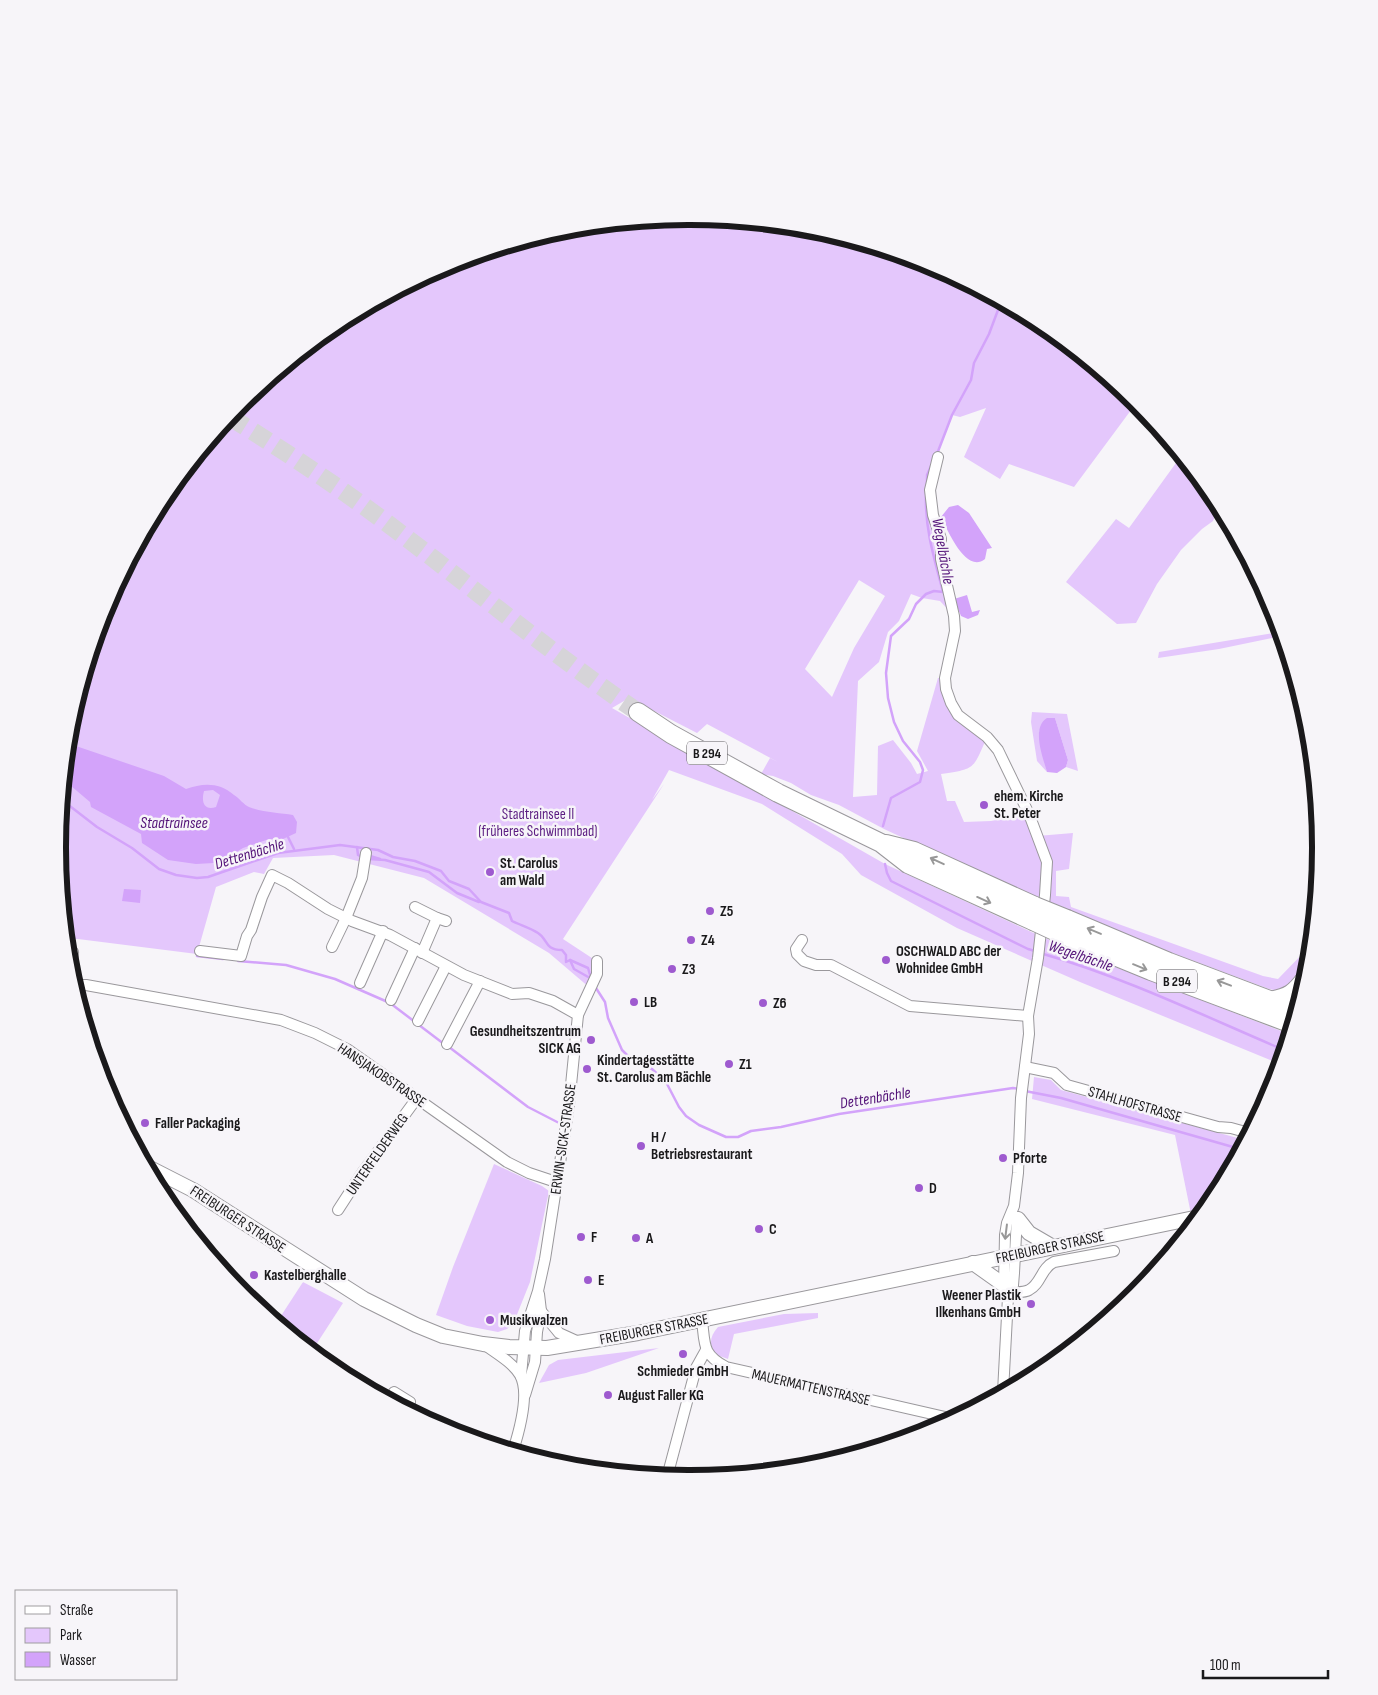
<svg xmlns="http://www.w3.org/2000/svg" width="1378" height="1695" font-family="'Sofia Sans Condensed',sans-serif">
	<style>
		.green { fill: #e4c7fc; fill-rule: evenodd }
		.water { fill: #d3a3fa; fill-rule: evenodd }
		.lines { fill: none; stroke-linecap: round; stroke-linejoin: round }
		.stream { stroke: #d3a3fa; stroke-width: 2.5 }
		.highway-tunnel { stroke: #d6d4d8; stroke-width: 18; stroke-dasharray: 18 9; stroke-linecap: butt }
		.street-casing { stroke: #9a989c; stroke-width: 12 }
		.secondary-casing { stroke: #9a989c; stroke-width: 16 }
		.highway-casing { stroke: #9a989c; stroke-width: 20 }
		.street { stroke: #fff; stroke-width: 10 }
		.secondary { stroke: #fff; stroke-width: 14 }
		.highway { stroke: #fff; stroke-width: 18 }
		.highway-bridge-casing { stroke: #9a989c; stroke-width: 20; stroke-linecap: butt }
		.highway-bridge { stroke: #fff; stroke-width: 18 }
		.oneway { stroke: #989898 }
		.poi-dot { fill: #9e5acf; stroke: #f7f5f9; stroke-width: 2 }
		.labels { text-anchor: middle; stroke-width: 5; stroke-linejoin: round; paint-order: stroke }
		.shield { fill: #f7f5f9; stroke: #5c5b5e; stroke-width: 1 }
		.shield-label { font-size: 14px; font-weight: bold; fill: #1a191b }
		.poi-label { font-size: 15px; font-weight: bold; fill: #1a191b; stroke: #f7f5f9; text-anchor: start }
		.park-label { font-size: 15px; fill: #5c1e82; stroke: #f7f5f9 }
		.street-label { font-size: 15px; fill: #1a191b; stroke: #f7f5f9 }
		.water-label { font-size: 16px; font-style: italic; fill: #521177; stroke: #f7f5f9 }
		.rim { fill: none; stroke: #1a191b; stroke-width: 6 }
	</style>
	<rect width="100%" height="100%" fill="#f7f5f9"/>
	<g class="green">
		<path d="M689,216L812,228L931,264L1040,323L1137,402L1074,487L1009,464L1000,479L964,457L986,408L960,417L952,415L937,453L930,484L954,616L940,601L922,598L911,594L899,621L888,632L879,662L858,681L853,797L877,795L878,746L893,740L911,763L917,774L928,771L917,751L938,678H945L951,703L987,737C973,769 976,769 941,774L947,801H955L964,822L991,821L1029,814L1037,836L1073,833L1069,869L1056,871V896L1069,897L1071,907L1263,976L1278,979L1311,945L1308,971L1298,1003L1279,991L1269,989L1070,915L884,829L839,805L811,795L791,783L773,776L761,774L770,758L778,762L707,724L697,733L629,698L612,708L885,864L1040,936L1118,968L1289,1034L1280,1064L1080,982L957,928L861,875L842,854L762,804L669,770L652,800L664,784L563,939L601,964L590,988L549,953L424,878L334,855L273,858L264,874L254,872L216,887L197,954L78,939H75L70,970L58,847L70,724L106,606L164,496L243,401L338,322L448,264L566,228ZM859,580L885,596L854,648L832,697L805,669Z"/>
		<path d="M1181,456L1214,497L1219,506L1213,521L1202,529L1181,550L1157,584L1136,623L1117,624L1066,582L1116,519L1129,528Z"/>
		<path d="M1280,632L1282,636L1219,649L1158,658L1159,652Z"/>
		<path d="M1032,712L1067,714L1078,771L1066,767L1068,760L1055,718L1039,731L1047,772L1037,761L1031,722Z"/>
		<path d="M1034,1077L1051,1080L1061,1090L1245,1140L1214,1199L1193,1224L1175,1135L1032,1099Z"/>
		<path d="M494,1164L542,1186L549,1191L530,1282L516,1317L512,1325L507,1329L498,1332L467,1326L436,1315L453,1267Z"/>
		<path d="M303,1282L343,1303L312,1351L277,1322Z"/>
		<path d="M818,1313V1318L734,1334L728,1359L714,1354C709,1343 710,1336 718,1327L784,1314Z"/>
		<path d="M659,1348L586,1373L539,1383L549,1365L558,1360Z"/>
	</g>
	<g class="water">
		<path d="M958,505L969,513L992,548L987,549L985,559C966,574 948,531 941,517L949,507Z"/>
		<path d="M967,595L972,612L980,610L978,615L968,619L961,616L954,599Z"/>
		<path d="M1047,718H1055L1068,760L1066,767L1057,773L1047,772C1043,757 1031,728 1047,718Z"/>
		<path d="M73,745L164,776L186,789C203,783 219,782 234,795C239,798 244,805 249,807C261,812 280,813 293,815L297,822L296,833L283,839H269L243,848L218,863H214L196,864L168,860L142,843L141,834L91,807L90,802L64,780L67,754L70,751L69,750ZM213,790L220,795L216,807C204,811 201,802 204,791Z"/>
		<path d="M124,889L141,890L140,903L122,901Z"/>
	</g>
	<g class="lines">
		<g class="stream">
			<path d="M937,454L952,415L971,380L974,363L989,334L1001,302"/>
			<path d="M927,484V475L931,466"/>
			<path d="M62,800L97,827L132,848L159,869L176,875L197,878L208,877L278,853L340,845L378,850L393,857L415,861L441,871L449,881L469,889L481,902L509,913L512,921C520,925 530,928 538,933C548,939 544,950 562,950L566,955V962L570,960L588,968L591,978"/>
			<path d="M883,826L891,798L920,782L923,770L920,762L903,741L894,722L888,698L886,673L891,636L909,619L916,604L926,594L934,591L943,592C935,561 925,530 926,497"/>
			<path d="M288,837L294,849"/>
			<path d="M357,847L358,855L360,856"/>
			<path d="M370,856L380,859"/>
			<path d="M369,859L385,860L429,872L457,893L479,902"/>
			<path d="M885,864L887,873L891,881L1028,949L1035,951"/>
			<path d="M1040,953C1124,977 1204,1016 1284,1050"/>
			<path d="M197,956L223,959"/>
			<path d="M570,960L574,969L590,978"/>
			<path d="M238,961L286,965L335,979L390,1003L444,1044"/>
			<path d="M594,985L605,1002L608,1018L622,1050L633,1061L652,1069L666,1082L679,1107L686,1116L699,1125L726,1137H738L751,1131L781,1127L839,1114L1013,1088L1019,1089"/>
			<path d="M449,1047L528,1107L561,1124"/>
			<path d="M1025,1091L1061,1098L1240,1149"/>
		</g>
		<path class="highway-tunnel" d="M230,417C291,455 351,495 408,539C484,597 558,658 638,712"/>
		<g class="street-casing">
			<g id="street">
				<path d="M938,457L930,490L933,515L941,539V559L954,616L955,631L945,678L946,689L951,703L958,715L987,737L998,750L1029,814L1047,862L1045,895L1038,958L1028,1016L1029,1034L1021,1098L1018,1173L1014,1206L1007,1223L1005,1235L1004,1285L1008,1293"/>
				<path d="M415,907L437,918"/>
				<path d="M802,940L796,949L797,954L804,961L816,965H831L910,1006L1028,1016"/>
				<path d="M332,947L346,918L362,878L366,853"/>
				<path d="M200,951L241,956L247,936L251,930L262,897L272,875L288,883L328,909L352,921L390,935L464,975L512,994L529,993L553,1001L578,1015"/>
				<path d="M422,953L437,918L446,921"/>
				<path d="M72,977L73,952"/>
				<path d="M360,983L383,931"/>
				<path d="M74,985H86L281,1020L315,1033L347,1049L507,1162L529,1173L556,1182"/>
				<path d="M391,1000L415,948"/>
				<path d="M418,1021L446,966"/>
				<path d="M447,1044L480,981"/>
				<path d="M1025,1067L1054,1073L1067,1085L1218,1127L1231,1128L1249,1133"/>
				<path d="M338,1210L362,1173L417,1098"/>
				<path d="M1008,1293C1014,1292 1024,1293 1029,1290C1041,1284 1041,1268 1054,1262L1114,1251"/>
				<path d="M541,1311L559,1333L581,1343"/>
				<path d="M702,1320C705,1345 702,1354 726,1367L954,1419"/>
				<path d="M485,1345C497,1354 512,1362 520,1375C530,1393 519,1432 513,1451"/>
				<path d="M521,1376L525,1331L538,1291L545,1259L569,1105L578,1015L597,974V961"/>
				<path d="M394,1392L410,1402L408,1410"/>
				<path d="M1003,1392L1008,1297L1013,1285L1014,1273L1017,1217"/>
				<path d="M525,1395L535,1362L537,1332L541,1311L539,1294"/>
				<path d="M667,1477L696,1368L706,1350"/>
			</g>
		</g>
		<g class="secondary-casing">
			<g id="secondary">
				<path d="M146,1166L193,1190L364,1299L416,1325L443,1336L483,1344L509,1347L547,1348L638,1333L1199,1217"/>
				<path d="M1018,1219L1029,1233L1053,1247"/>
				<path d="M973,1263L1004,1285"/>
			</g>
		</g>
		<g class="highway-casing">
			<g id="highway">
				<path d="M638,712L671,734L778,793L881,843L908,864L1033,921"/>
				<path d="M886,844L914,851L1035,906"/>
				<path d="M1067,919L1169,962L1296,1010"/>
				<path d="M1063,935L1151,971L1292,1024"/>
				<path d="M1270,1001C1289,997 1294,994 1306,978"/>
			</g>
		</g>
		<use href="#street" class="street"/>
		<use href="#secondary" class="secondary"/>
		<use href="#highway" class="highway"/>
		<g class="highway-bridge-casing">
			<g id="highway-bridge">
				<path d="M1035,906L1067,919"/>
				<path d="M1033,921L1063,935"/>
			</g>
		</g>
		<use href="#highway-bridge" class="highway-bridge"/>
	</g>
	<defs><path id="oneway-shaft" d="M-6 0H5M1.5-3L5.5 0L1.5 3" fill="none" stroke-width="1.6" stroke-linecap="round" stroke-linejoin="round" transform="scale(1.25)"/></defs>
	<g class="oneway">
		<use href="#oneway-shaft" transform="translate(937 861) rotate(-155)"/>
		<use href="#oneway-shaft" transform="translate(984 900) rotate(24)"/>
		<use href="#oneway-shaft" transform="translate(1094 931) rotate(-157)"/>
		<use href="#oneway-shaft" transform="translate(1140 967) rotate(22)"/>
		<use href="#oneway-shaft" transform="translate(1224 983) rotate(-159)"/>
		<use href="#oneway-shaft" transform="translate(1006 1232) rotate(97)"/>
	</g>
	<g class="poi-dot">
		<circle cx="984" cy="805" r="5"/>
		<circle cx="490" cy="872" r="5"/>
		<circle cx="710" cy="911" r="5"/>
		<circle cx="691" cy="940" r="5"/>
		<circle cx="886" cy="960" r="5"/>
		<circle cx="672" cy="969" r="5"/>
		<circle cx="634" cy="1002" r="5"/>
		<circle cx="763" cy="1003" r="5"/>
		<circle cx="591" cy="1040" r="5"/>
		<circle cx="729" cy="1064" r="5"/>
		<circle cx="587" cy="1069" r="5"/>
		<circle cx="145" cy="1123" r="5"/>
		<circle cx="641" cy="1146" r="5"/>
		<circle cx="1003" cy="1158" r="5"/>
		<circle cx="919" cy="1188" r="5"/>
		<circle cx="759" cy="1229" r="5"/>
		<circle cx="581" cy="1237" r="5"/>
		<circle cx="636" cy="1238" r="5"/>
		<circle cx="254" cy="1275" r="5"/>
		<circle cx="588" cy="1280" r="5"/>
		<circle cx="1031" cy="1304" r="5"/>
		<circle cx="490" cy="1320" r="5"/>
		<circle cx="683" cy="1354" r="5"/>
		<circle cx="608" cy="1395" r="5"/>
	</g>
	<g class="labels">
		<g class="shield">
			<rect x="687" y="741.5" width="40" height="23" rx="4"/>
			<rect x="1157" y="969.5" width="40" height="23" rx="4"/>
		</g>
		<g class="shield-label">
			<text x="707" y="758">B 294</text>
			<text x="1177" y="986">B 294</text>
		</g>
		<g class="poi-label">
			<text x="994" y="801">ehem. Kirche<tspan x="994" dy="17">St. Peter</tspan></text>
			<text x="500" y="868">St. Carolus<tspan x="500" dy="17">am Wald</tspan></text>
			<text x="720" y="916">Z5</text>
			<text x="701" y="945">Z4</text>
			<text x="896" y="956">OSCHWALD ABC der<tspan x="896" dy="17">Wohnidee GmbH</tspan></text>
			<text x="682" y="974">Z3</text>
			<text x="644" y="1007">LB</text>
			<text x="773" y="1008">Z6</text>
			<text x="581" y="1036" text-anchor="end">Gesundheitszentrum<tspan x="581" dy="17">SICK AG</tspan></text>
			<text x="597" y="1065">Kindertagesstätte<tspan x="597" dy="17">St. Carolus am Bächle</tspan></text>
			<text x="739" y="1069">Z1</text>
			<text x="155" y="1128">Faller Packaging</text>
			<text x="651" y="1142">H /<tspan x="651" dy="17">Betriebsrestaurant</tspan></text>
			<text x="1013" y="1163">Pforte</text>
			<text x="929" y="1193">D</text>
			<text x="769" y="1234">C</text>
			<text x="591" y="1242">F</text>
			<text x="646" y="1243">A</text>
			<text x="264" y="1280">Kastelberghalle</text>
			<text x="598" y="1285">E</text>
			<text x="1021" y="1300" text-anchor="end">Weener Plastik<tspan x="1021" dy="17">Ilkenhans GmbH</tspan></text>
			<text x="500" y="1325">Musikwalzen</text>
			<text x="683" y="1376" text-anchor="middle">Schmieder GmbH</text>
			<text x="618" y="1400">August Faller KG</text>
		</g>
		<g class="park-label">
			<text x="538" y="819">Stadtrainsee II<tspan x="538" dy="17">(früheres Schwimmbad)</tspan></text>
		</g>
		<g class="street-label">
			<text transform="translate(382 1075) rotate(34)" y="5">HANSJAKOBSTRASSE</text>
			<text transform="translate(1135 1104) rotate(16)" y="5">STAHLHOFSTRASSE</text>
			<text transform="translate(563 1139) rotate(-82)" y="5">ERWIN-SICK-STRASSE</text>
			<text transform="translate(377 1154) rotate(-55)" y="5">UNTERFELDERWEG</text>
			<text transform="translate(238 1219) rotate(33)" y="5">FREIBURGER STRASSE</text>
			<text transform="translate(1050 1247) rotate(-12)" y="5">FREIBURGER STRASSE</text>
			<text transform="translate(654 1329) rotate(-11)" y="5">FREIBURGER STRASSE</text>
			<text transform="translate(811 1387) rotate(13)" y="5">MAUERMATTENSTRASSE</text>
		</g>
		<g class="water-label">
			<text transform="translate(944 551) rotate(80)" y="6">Wegelbächle</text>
			<text x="174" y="828">Stadtrainsee</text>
			<text transform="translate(249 853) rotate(-17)" y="6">Dettenbächle</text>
			<text transform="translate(1081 955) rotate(19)" y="6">Wegelbächle</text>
			<text transform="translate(875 1097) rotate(-9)" y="6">Dettenbächle</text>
		</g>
	</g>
	<path d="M0 0H1378V1695H0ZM688 225H690A622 622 0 0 1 1312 847V848A622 622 0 0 1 690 1470H688A622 622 0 0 1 66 848V847A622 622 0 0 1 688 225Z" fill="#f7f5f9" fill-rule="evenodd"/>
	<path class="rim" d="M688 225H690A622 622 0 0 1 1312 847V848A622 622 0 0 1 690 1470H688A622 622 0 0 1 66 848V847A622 622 0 0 1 688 225Z"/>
	<rect x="15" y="1590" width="162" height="90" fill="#f7f5f9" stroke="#9f9da0"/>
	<rect x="25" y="1606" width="25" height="8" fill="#ffffff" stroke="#9f9da0"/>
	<text x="60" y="1615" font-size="15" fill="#1a191b">Straße</text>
	<rect x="25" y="1628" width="25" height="15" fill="#e4c7fc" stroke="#9f9da0"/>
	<text x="60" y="1640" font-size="15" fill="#1a191b">Park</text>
	<rect x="25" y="1652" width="25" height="15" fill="#d3a3fa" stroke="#9f9da0"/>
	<text x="60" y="1665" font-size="15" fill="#1a191b">Wasser</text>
	<path d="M1203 1670v8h125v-8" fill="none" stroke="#1a191b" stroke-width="2.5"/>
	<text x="1210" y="1670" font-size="15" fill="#1a191b" stroke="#f7f5f9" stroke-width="4" paint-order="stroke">100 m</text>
</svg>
